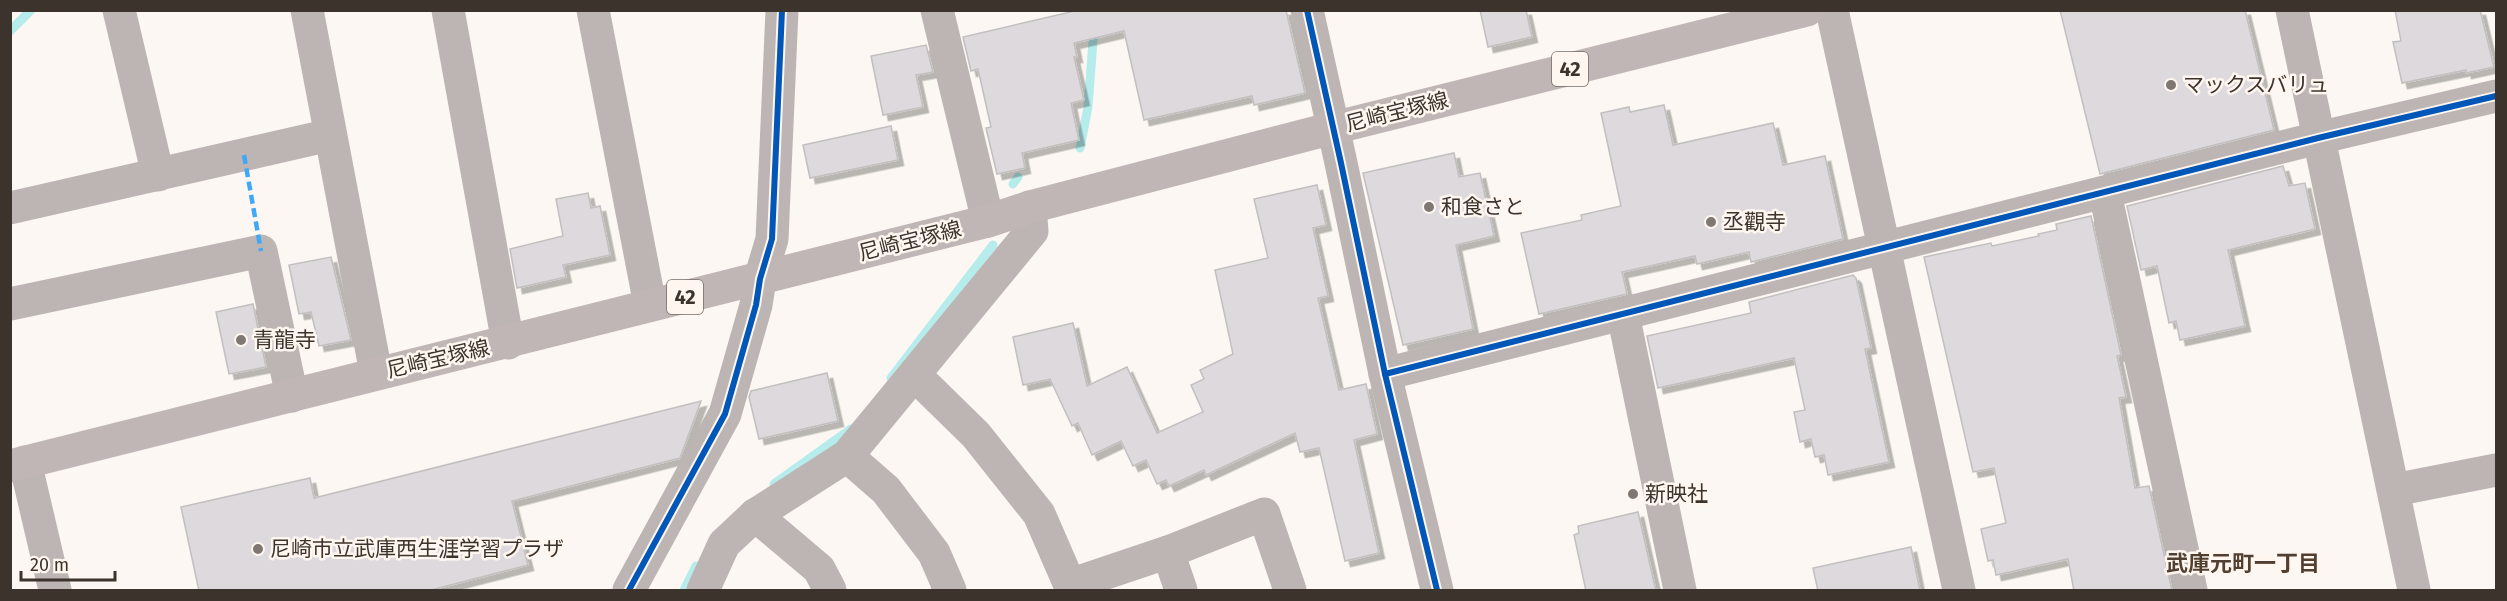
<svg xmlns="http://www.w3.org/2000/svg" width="2507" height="601" font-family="'Fira Sans','Noto Sans JP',sans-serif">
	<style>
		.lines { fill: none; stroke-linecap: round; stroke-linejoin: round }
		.stream { stroke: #b7eced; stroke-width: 9 }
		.building { fill: #ded9dc; stroke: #c3bfc1; stroke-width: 1.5; filter: url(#shadow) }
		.minor { stroke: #bdb5b3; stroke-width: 33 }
		.major { stroke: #c0b6b5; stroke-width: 33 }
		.quiet { stroke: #3fa9f5; stroke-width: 4.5; stroke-dasharray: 9 4.5; stroke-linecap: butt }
		.cycleway-casing { stroke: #fff6ef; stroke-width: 10 }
		.cycleway { stroke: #0057b8; stroke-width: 6 }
		.poi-dot { fill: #7f7872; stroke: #fff6ef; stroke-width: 2 }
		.labels { text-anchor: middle; stroke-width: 5; stroke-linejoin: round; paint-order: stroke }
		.shield { fill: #fff6ef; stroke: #766e67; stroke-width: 1.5 }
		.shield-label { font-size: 20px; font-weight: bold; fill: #3c332d }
		.poi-label { font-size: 21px; fill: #3c332d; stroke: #fff6ef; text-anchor: start }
		.street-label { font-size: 21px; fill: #3c332d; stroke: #fff6ef }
		.neighbourhood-label { font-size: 22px; font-weight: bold; fill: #513f32; stroke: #fff6ef }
	</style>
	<defs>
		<filter id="shadow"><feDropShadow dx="5.5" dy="5.5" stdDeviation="0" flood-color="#0004"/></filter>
	</defs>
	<rect width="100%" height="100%" fill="#fcf7f2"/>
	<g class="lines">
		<g class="stream">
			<path d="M10,31L31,10"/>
			<path d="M1080,148L1088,107L1094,28"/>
			<path d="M1013,184L1018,177"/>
			<path d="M891,378L993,245"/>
			<path d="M774,484L851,429"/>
			<path d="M684,590L696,566"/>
		</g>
	</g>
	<g class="building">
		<path d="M1079,10H1286L1305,93L1254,105L1252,96L1144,120L1124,31L1074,43L1077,57H1074L1084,100L1071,103L1079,140L1022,153L1025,168L997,174L986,128L991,127L978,69L971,71L963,37Z"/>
		<path d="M1480,10H1526L1532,37L1488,47Z"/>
		<path d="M2060,10H2245L2274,130L2100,174Z"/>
		<path d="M2395,10H2480L2494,67L2466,73V70L2402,83L2393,42L2401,41Z"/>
		<path d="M926,45L933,72L916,75L923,107L883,115L871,56Z"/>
		<path d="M1664,105L1673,145L1773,123L1783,165L1825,156L1843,239L1751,262L1749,252L1697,264L1695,256L1622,272L1627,294L1539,314L1521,233L1582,220L1581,215L1621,206L1601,113L1629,107L1630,112Z"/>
		<path d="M891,126L898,160L810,178L803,145Z"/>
		<path d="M1454,153L1459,177L1480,173L1494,236L1456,245L1473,329L1403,345L1363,173Z"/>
		<path d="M2283,166L2289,186L2305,183L2315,229L2228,250L2245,326L2180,340L2176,321L2169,323L2157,266L2141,270L2127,206Z"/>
		<path d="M1317,185L1326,225L1313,228L1328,296L1318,298L1339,390L1366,384L1377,434L1354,440L1379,553L1345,561L1319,448L1300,452L1295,433L1206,475L1204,470L1169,486L1166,480L1157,484L1146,460L1133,466L1121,441L1092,455L1078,423L1072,426L1050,379L1023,385L1013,337L1073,323L1087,386L1127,367L1157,433L1203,412L1191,385L1204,379L1200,370L1233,354L1215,270L1268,258L1254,199Z"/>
		<path d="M588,193L591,208L600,206L610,255L563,265L566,277L517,288L510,249L563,236L556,199Z"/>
		<path d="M2091,216L2121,355L2117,356L2126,397L2119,398L2135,488L2149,486L2172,591H2074L2068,559L1996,575L1993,560L1988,561L1981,529L2006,523L1994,468L1973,472L1924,257L1991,243L1992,246L2039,236L2038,234L2057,230L2056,224Z"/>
		<path d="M331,257L351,340L319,346L311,312L299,314L289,265Z"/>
		<path d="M1853,275L1856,278L1871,348L1865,349L1889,462L1828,475L1824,455L1815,457L1811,439L1800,442L1794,412L1805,410L1794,358L1658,388L1647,336L1751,313L1749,302Z"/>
		<path d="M253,304L266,367L229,374L216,312Z"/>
		<path d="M827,373L838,421L759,439L749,397L751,391Z"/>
		<path d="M701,401L680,458L512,501L528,565L427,591H199L181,507L310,478L314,498Z"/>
		<path d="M1638,512L1656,591H1586L1574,535L1579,533L1578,526Z"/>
		<path d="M1911,547L1920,591H1818L1813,568Z"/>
	</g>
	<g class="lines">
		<g class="minor">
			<path d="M119,10L158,175"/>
			<path d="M307,10L376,373"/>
			<path d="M448,10L508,343"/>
			<path d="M593,10L650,305"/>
			<path d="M937,10L988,221"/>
			<path d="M1307,10L1341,163L1385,374L1437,590"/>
			<path d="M1832,10L1959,590"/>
			<path d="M2292,10L2414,590"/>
			<path d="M2105,193L2191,590"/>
			<path d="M10,208L330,135"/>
			<path d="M10,304L261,251L292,396"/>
			<path d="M1623,314L1680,590"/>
			<path d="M1385,374L2318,138L2496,96"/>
			<path d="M914,377L927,387L976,435L1039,514L1072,590"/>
			<path d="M847,456L886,490L934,553L950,590"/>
			<path d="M25,462L55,590"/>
			<path d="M2394,490L2496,470"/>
			<path d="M755,515L819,569L830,590"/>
			<path d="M1168,552L1181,590"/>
			<path d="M1070,585L1168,552L1264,514L1290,590"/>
			<path d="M629,590L725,414L756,305L760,279L772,239L782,10"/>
			<path d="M703,590L724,544L755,515L847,456L1032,231L1030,207"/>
		</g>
		<path class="major" d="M10,466L988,221L1030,207L1333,128L1807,10"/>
		<path class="quiet" d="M244,155L261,251"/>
		<g class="cycleway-casing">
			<g id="cycleway">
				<path d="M1307,10L1341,163L1385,374L1437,590"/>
				<path d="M1385,374L2318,138L2496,96"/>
				<path d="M629,590L725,414L756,305L760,279L772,239L782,10"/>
			</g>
		</g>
		<use href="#cycleway" class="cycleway"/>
	</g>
	<g class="poi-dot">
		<circle cx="2171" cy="85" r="6"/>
		<circle cx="1429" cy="207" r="6"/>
		<circle cx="1711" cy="222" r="6"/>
		<circle cx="241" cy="340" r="6"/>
		<circle cx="1633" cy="494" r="6"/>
		<circle cx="258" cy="549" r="6"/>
	</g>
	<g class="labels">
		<g class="shield">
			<rect x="1552" y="52" width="36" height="34" rx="4.5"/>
			<rect x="667" y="280" width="36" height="34" rx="4.5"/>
		</g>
		<g class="shield-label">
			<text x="1570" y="76">42</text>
			<text x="685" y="304">42</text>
		</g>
		<g class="poi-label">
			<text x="2183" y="92">マックスバリュ</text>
			<text x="1441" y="214">和食さと</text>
			<text x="1723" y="229">丞觀寺</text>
			<text x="253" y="347">青龍寺</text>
			<text x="1645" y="501">新映社</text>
			<text x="270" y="556">尼崎市立武庫西生涯学習プラザ</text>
		</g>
		<g class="street-label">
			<text transform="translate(1397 112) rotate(-14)" y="7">尼崎宝塚線</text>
			<text transform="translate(910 241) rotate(-14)" y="7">尼崎宝塚線</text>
			<text transform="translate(438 359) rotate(-13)" y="7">尼崎宝塚線</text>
		</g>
		<g class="neighbourhood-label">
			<text x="2243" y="571">武庫元町一丁目</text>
		</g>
	</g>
	<rect width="2507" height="601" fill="none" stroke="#3c332d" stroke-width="24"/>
	<path d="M21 571v9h94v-9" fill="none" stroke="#3c332d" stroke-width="3"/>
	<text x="30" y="571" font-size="18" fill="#3c332d" stroke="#fff6ef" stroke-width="4.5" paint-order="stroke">20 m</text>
</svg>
